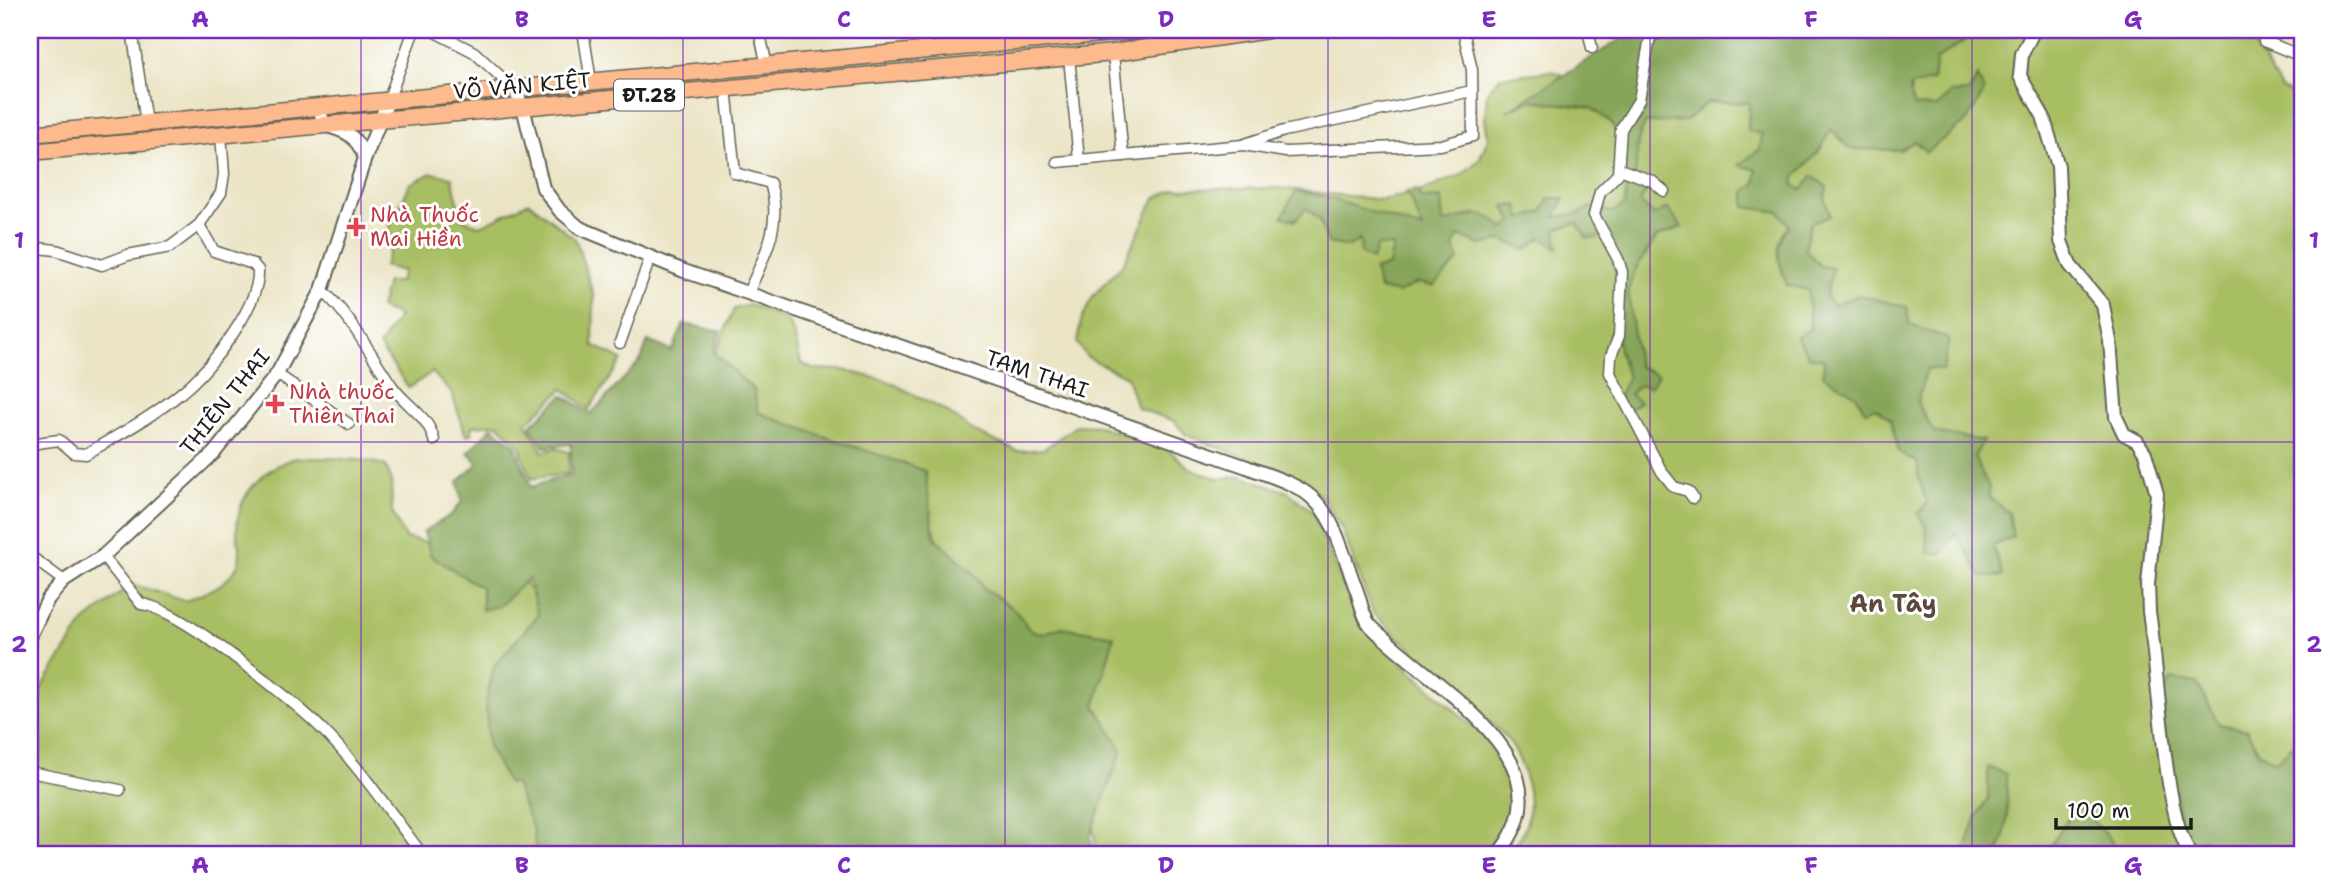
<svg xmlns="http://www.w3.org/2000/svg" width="2333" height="884" font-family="'Shantell Sans',sans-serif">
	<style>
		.green { fill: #a8be62; stroke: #626d3f; stroke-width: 2 }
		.forest { fill: #86a558; stroke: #51603a; stroke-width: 2 }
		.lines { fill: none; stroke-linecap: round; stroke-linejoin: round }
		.minor-casing { stroke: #646257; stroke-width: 13 }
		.tertiary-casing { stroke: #646257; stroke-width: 16 }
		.primary-casing { stroke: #646257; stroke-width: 19 }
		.minor { stroke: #fff; stroke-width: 10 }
		.tertiary { stroke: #fff; stroke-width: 12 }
		.primary { stroke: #fcba8d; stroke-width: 16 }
		.grid { fill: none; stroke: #7b2cbf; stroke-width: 2; stroke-opacity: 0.55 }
		.health-dot { fill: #e0444e; stroke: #fff; stroke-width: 2.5 }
		.labels { text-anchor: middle; stroke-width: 6; stroke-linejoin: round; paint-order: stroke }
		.shield { fill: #fff; stroke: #606060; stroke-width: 2 }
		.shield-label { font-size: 19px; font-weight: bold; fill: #1c1c1c }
		.street-label { font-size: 21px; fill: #1c1c1c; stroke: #fff }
		.health-label { font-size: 21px; fill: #be3a42; stroke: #fff; text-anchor: start }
		.quarter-label { font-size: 24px; font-weight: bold; fill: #5e473c; stroke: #fff }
		.neatline { fill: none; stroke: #7b2cbf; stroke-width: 2.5 }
		.grid-label { font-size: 23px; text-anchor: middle; font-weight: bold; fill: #7b2cbf }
	</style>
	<rect width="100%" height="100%" fill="#fff"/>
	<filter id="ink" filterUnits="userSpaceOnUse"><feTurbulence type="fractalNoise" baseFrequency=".0143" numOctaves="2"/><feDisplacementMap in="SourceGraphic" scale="14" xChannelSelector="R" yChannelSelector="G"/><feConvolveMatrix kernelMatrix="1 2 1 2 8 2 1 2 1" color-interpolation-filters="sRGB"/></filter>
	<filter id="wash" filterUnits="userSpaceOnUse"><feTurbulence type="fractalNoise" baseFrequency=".00686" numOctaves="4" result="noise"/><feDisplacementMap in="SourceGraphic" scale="28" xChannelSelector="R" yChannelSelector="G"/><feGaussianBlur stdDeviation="1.57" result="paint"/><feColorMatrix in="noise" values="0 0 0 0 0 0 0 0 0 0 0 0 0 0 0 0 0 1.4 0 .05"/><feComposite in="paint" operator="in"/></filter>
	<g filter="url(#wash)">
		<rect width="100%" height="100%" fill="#eae4c5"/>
		<g class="green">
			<path d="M1704,30H2246L2281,89L2293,94L2303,86V854H1508C1513,847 1520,839 1524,831C1536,800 1524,760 1505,736L1373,613L1342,529L1322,496L1257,462L1186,435L1174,421L1137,408L1127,377L1087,357L1077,343L1081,321L1093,296L1123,264L1155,198L1175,189L1279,188L1382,200L1422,191L1461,175L1479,160L1488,139L1485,118L1487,92L1500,77L1552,71L1594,87Z"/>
			<path d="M431,173L452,177L462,219L481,226L529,202L576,240L594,297L593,345L622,360L589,409L563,389L526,423L543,452L556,448L569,452L568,473L531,479L519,445L498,424L472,426L471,434L466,436L452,393L432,372L409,388L379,346L399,316L380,308L387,282H399L403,271L384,266L391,248L389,229L410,184Z"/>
			<path d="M749,305C792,318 791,319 801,363L813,369L843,370L888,381L944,410L975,432L1017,451L1044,449L1077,425L1099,426L1167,449L1191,469L1219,479L1241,476L1288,492L1312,511L1360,625L1480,733L1502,759L1511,776L1512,818L1486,854H1098L1093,830L1060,791L1006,618L939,543L928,512L750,419L713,375L716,351L734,309Z"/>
			<path d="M296,458C322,458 363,457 386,466L391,479L392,512L405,538C429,542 498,564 518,578C529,586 535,595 540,607L527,642L546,854H30V715L40,690L84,622L132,584L185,601C204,593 224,587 235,570C244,557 238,547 237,534C235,496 263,468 296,458Z"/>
		</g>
		<g class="forest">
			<path d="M1635,30H1706L1709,32L1713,30H1970L1965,40L1936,60L1933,80L1910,87L1913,106L1937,107L1950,93L1969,92L1978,76L1984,92L1967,121L1926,152L1915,141L1900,150L1849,149L1831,129L1819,151L1796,176L1793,184L1802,190L1812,176L1827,187L1825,199L1830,216L1810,224L1805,249L1820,266L1833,268L1826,293L1833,306L1859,295L1907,307L1909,324L1949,339L1943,370L1927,368L1917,403L1934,432L1983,441L1974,457L1989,487V497L2009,513L2013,537L1993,546L2003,576L1982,577L1956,533L1942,553H1928L1926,526L1918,514L1927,503L1918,477V463L1899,452L1890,419L1875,408L1865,411L1856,395L1823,375L1824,360L1808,356L1797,337L1810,329L1808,290L1787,285C1779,263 1772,246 1789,226L1779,212L1745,207V191L1755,185L1757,170L1739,165L1760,149L1762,134L1748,131L1749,103L1708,102L1686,121L1645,123L1638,140L1635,182L1649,186L1640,202L1654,215L1667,208L1682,227L1657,237L1635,270L1628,290L1638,366L1658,375L1650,387L1640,385L1630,394L1640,402L1628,410L1616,401L1628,377C1612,342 1616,311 1616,274C1617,263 1607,248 1603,237L1587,238L1577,223L1556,229L1558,248L1541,238L1525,250L1503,240L1480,245L1458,236L1454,247L1459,260L1434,286L1417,283L1398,293L1379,289L1374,270L1389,265L1393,246H1377L1372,260L1361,253L1360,240L1349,247L1328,243L1320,220L1306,208L1296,220L1282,217L1296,191L1319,195L1423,229L1407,192L1416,190L1422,199L1441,198L1443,223C1471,215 1482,206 1504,229L1512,221L1504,206L1518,205L1521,219L1542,212L1549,198H1564L1555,217L1577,214L1591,207L1613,212L1625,204L1627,177L1618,166L1619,134L1610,122L1591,108L1530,100L1507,111Z"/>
			<path d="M684,324L721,331L713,352L754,390L758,412C814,435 869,450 925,471L934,537L974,573L984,588L1016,611L1029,629L1042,634L1062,627L1114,636L1095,705L1122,750L1090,836L1095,854H536L533,829L515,784H508L488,746L486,701L494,666L538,615L528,579L499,606L482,610V588L431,556L424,532L452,514L462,501L458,482L478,463L468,452L492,427L515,445L531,487L571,474V444L544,447L530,426L563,395L591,414L641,360L648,341L672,351Z"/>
			<path d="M2172,679L2197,683L2219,724L2247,730L2259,752L2276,761L2295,743L2303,744V854H2217L2204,839L2184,845L2158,699Z"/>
			<path d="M1988,767L2006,774C2007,801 2011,830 1997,854H1964L1977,816L1988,799Z"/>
			<path d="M2078,804L2123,854H2045Z"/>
		</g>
	</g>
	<g filter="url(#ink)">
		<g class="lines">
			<g class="minor-casing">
				<g id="minor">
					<path d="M132,30L146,123"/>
					<path d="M431,30L474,52L514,89"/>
					<path d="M583,30L591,82"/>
					<path d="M759,30L767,66"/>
					<path d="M923,30L925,51"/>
					<path d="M1588,30L1592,48"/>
					<path d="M1665,30L1650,37L1639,100L1621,129L1618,174L1600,192L1594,215L1618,259L1622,272L1619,336L1611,356L1610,373L1662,472L1674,487L1688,491L1693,498"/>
					<path d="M202,33L207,30"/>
					<path d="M2264,41L2303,57"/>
					<path d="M1113,53L1123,156"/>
					<path d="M1069,57L1079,160"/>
					<path d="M726,88L735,173L770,183C783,224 765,255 748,293"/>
					<path d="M388,101L414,30"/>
					<path d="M1245,144L1284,131L1472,91"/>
					<path d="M1057,162L1243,145L1286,152L1441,145L1473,136L1472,70L1463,30"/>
					<path d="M1620,169L1652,181L1664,191"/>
					<path d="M30,247L56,250L102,265L128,255L170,247L199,225L221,193L224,174L221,134"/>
					<path d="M322,290C351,316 370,354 392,386C406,406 428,415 434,440"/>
					<path d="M620,343L650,258"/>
					<path d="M277,374L349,424"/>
					<path d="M30,444L59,440L74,453L86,454C118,435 154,416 182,392C210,370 260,306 258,270L253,264L214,251L199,225"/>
					<path d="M30,556L64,581"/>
					<path d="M103,556L141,604C177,607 292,699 321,728C359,765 390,813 422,854"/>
					<path d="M30,772L120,790"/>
				</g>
			</g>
			<g class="tertiary-casing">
				<g id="tertiary">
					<path d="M2034,30L2022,54L2020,76L2043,116L2058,166L2061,241L2070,265L2103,305L2110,341L2116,417L2124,434L2137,441L2145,453L2157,494L2148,584L2149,612C2158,664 2163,819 2191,854"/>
					<path d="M514,89L523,107L543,188L560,211L580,228L684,271L1247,467C1267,475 1293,482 1310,496C1335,516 1344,557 1355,586C1360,597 1362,616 1370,625C1425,683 1578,759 1498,854"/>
					<path d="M320,107L323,125C347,131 356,135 365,158"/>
					<path d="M30,636L48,599L64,581L103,556L214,453L277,374L322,290L365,158L388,101"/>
				</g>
			</g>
			<g class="primary-casing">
				<g id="primary">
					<path d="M30,134L1144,30"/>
					<path d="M30,152L1113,53L1268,30"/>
				</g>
			</g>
			<use href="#minor" class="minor"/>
			<use href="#tertiary" class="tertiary"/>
			<use href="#primary" class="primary"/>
		</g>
	</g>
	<path class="grid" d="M361,30V854M683,30V854M1005,30V854M1328,30V854M1650,30V854M1972,30V854M30,442H2303"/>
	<g class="health-dot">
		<path d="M352.5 216.5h7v7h7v7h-7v7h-7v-7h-7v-7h7z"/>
		<path d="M271.5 393.5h7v7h7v7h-7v7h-7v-7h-7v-7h7z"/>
	</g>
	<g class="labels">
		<rect class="shield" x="614" y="79.5" width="70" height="31" rx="5"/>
		<g class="shield-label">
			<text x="649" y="102">ĐT.28</text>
		</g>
		<g class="street-label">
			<text transform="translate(522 86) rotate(-5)" y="7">VÕ VĂN KIỆT</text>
			<text transform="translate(1037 374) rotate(19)" y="7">TAM THAI</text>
			<text transform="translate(225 402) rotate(-51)" y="7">THIÊN THAI</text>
		</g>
		<g class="health-label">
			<text x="370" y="222">Nhà Thuốc<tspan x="370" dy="24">Mai Hiền</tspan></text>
			<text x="289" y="399">Nhà thuốc<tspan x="289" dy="24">Thiên Thai</tspan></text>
		</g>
		<g class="quarter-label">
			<text x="1893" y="612">An Tây</text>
		</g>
	</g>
	<rect width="2333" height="884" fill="none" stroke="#fff" stroke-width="77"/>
	<path d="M2056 818v10h135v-10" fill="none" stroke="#1c1c1c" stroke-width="3.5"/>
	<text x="2067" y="818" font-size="21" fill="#1c1c1c" stroke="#ffffff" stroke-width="5" paint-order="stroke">100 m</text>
	<rect x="38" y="38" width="2256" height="808" class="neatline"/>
	<g class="grid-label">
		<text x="200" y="27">A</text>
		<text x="522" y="27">B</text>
		<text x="844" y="27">C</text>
		<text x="1166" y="27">D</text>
		<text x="1489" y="27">E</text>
		<text x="1811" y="27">F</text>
		<text x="2133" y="27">G</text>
		<text x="19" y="248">1</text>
		<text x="2314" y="248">1</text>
		<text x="19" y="652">2</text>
		<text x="2314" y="652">2</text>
		<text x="200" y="873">A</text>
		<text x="522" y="873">B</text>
		<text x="844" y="873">C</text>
		<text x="1166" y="873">D</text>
		<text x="1489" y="873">E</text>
		<text x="1811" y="873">F</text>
		<text x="2133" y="873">G</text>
	</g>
</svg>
